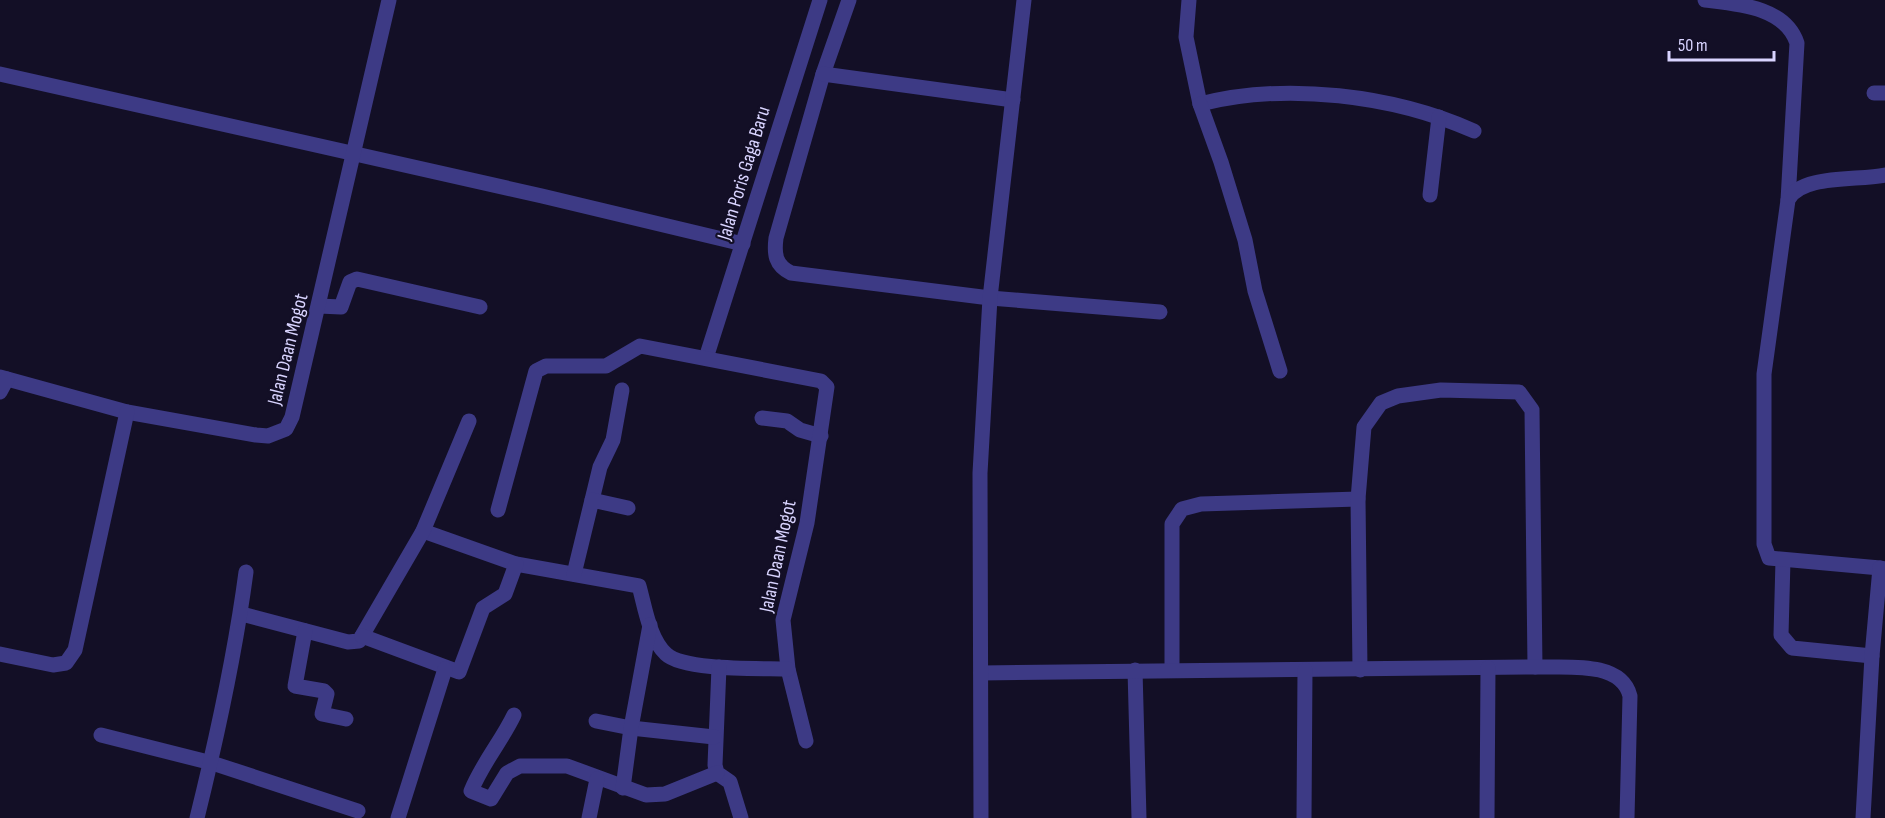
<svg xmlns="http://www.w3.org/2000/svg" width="1885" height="818" font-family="'Sofia Sans Condensed',sans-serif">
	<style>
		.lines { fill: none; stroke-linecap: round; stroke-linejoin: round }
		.minor { stroke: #3d3a85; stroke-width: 15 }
		.labels { text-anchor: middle; stroke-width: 4.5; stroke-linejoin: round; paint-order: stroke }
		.street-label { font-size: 20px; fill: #d9d4ff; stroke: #130f26 }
	</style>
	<rect width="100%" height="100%" fill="#130f26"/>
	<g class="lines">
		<g class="minor">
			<path d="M849,0L823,74L776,238C774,254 775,265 791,273L990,298L1160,312"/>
			<path d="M1189,0L1186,37L1200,104C1286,82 1393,95 1474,131"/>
			<path d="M1705,0C1738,4 1785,7 1797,43L1788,200"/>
			<path d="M0,74L542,196L743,244"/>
			<path d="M823,74L1013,100"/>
			<path d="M1874,93H1885"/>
			<path d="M1200,104L1221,162L1245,240L1255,291L1280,371"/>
			<path d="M1430,195L1439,117"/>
			<path d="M319,306L341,307L350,282L357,279L480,307"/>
			<path d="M706,358L820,0"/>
			<path d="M0,377L127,412L256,435L268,436L286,429L292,417L389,0"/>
			<path d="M0,392L7,379"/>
			<path d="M762,418L787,421L800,430L821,436"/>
			<path d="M592,500L600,467L613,440L622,390"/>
			<path d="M498,510L536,371L546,366H606L640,346L821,381L827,387L807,523L783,620L788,669L806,741"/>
			<path d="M423,531L516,564L639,586C645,607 649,638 666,654C684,671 762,668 788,669"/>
			<path d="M1783,560L1781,635L1792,648L1872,656"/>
			<path d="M1880,568L1769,558L1764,544V374L1788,200C1801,174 1859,181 1885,175"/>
			<path d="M574,574L592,500L628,508"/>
			<path d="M242,614L348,642L359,641L423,531L469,421"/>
			<path d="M305,631L295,686L324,691L327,694L322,714L346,719"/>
			<path d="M362,636L459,672L483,608L505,594L516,564"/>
			<path d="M0,654L53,665L66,663L75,650L127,412"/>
			<path d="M719,667L715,765L717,773L730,782L741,818"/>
			<path d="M1135,670L1139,818"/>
			<path d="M1172,670V524L1182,509L1201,504L1358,499"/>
			<path d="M1360,670L1358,499L1364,427L1381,403L1398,396L1441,390L1519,392L1532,410L1535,667"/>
			<path d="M981,673L1535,667C1565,668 1621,660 1630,696L1627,818"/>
			<path d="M514,715C501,742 483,762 471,791L491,799L507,773L520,766H567L646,795L665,794L717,773"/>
			<path d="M596,721L631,728L714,737"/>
			<path d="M101,735L212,763L358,811"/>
			<path d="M623,788L631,728L650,625"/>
			<path d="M197,818C217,737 235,655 246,572"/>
			<path d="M398,818L445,669"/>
			<path d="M589,818L597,779"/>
			<path d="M981,818L980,473L990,298L1024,0"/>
			<path d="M1304,818L1305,670"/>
			<path d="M1487,818L1488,668"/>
			<path d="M1863,818L1872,656L1880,568L1885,569"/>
		</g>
	</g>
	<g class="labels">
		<g class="street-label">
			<text transform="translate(743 173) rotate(-73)" y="7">Jalan Poris Gaga Baru</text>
			<text transform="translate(287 349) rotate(-76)" y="7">Jalan Daan Mogot</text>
			<text transform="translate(777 556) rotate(-78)" y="7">Jalan Daan Mogot</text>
		</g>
	</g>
	<path d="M1669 51v9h105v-9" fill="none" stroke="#d9d4ff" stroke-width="3"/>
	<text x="1678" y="51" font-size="18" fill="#d9d4ff" stroke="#130f26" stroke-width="4.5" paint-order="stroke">50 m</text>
</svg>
